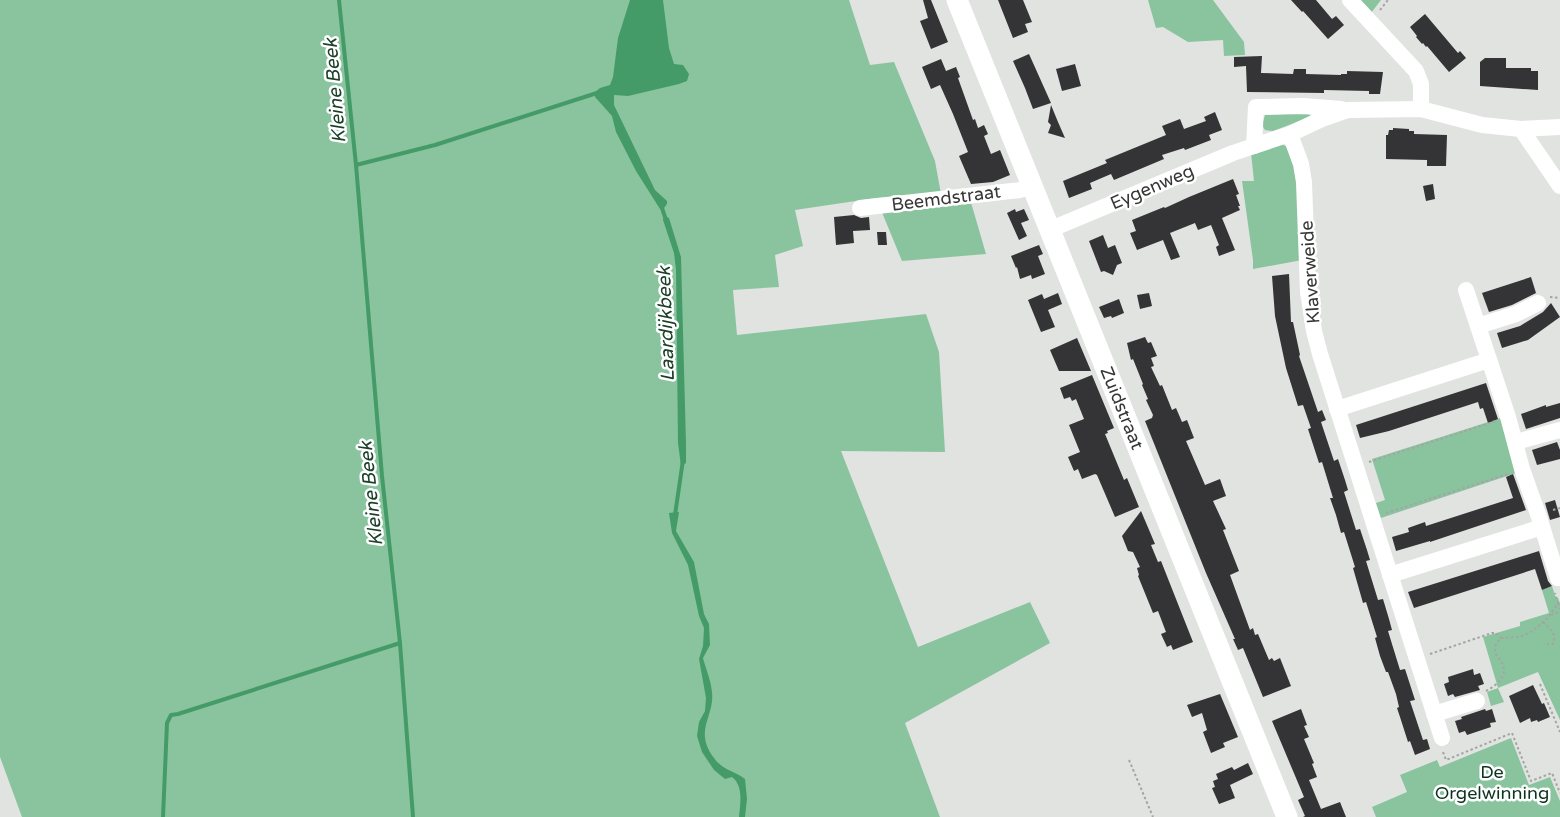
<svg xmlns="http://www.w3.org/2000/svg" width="1560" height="817" font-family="'Varela Round',sans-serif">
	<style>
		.green { fill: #8ac49e }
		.water { fill: #459b68 }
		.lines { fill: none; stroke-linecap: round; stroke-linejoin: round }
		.stream { stroke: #459b68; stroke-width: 4 }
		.building { fill: #343336 }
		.path { stroke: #a3a5a3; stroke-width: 2; stroke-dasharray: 2.5 2.5; stroke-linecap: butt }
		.minor { stroke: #fff; stroke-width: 16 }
		.major { stroke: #fff; stroke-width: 21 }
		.labels { text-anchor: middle; stroke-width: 5; stroke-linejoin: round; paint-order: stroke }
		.street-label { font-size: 18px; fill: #363736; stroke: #fff }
		.park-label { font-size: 18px; fill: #0d321d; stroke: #fff }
		.water-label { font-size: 19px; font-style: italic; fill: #1c402a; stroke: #fff }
	</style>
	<rect width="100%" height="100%" fill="#e0e3e0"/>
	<g class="green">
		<path d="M0,0H849L870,65L894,62L935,161L941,194L876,198L795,210L803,246L775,255L779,287L733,290L737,335L926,314L939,352L945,452L841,451L918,647L1030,602L1050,643L905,723L940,817H22L0,757Z"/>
		<path d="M1148,0H1213L1244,42L1245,55L1224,56L1223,40L1188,42L1163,27L1156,28Z"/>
		<path d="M1358,0H1381L1371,13Z"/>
		<path d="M1310,113V117L1273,131L1265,130L1262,125L1265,115Z"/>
		<path d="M1282,144L1287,147L1295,162L1302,260L1253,269V260L1242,181H1254L1251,153Z"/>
		<path d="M970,199L986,254L902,261L881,210Z"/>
		<path d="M1504,417L1519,472L1381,518L1376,503L1385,500L1372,459Z"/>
		<path d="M1552,586L1556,598H1558L1560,603V720L1538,672L1498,688L1504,702L1491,706L1487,692L1498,688L1483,637L1520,626V622L1549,613L1542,590Z"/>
		<path d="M1511,738L1529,785L1550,777L1560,801V817H1376L1372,807L1407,792L1400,775L1437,760L1440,767Z"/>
	</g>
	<g class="water">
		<path d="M630,0H663L669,48L674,64L683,65L689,74L687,81L679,84L628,96L614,95V105L655,190L667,201V204L664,208L660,209L636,171L616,132L612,116L595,97V92L600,88L610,85L613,77L618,38Z"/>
		<path d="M664,216L669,218L681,257L686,444V463L681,466L678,443L676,270L674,253L663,220Z"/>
		<path d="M679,512L676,531L694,562L704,614L709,624L710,645L703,658C706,669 711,681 712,692C715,717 693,730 714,758C722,770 735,771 745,779L747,799L745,817H739C740,805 744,786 732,777L725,779L714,770L702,752L697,736L699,722L705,711L706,698L699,659L703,646L704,628L699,616L688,565L672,533L669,513Z"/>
	</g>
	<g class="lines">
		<g class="stream">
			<path d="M356,165L435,145L600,92"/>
			<path d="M661,205L666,220"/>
			<path d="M675,515L683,460"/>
			<path d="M400,643L413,817"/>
			<path d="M163,817L167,723L171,715L178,714L400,643L382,476L356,165L339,0"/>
		</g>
	</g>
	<g class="building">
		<path d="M923,0H931L948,42L931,49L920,21L928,18Z"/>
		<path d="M998,0H1023L1032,22L1025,24L1028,32L1013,38Z"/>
		<path d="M1291,0H1316L1332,19L1336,16L1344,25L1328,39L1303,11L1302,12Z"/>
		<path d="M1425,14L1458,53L1460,51L1466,58L1449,72L1427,46L1426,47L1423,43L1422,44L1416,37L1417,36L1410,27Z"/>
		<path d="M1029,54L1051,103L1033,109L1025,88L1013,61Z"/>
		<path d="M1262,56L1261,73L1293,74L1294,69H1306V74L1341,75V74H1347V71L1383,72L1380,94H1369V91L1324,90V93L1247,92L1246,66L1234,67V57Z"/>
		<path d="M1485,58H1506V68H1531V71H1538V90L1480,86V62Z"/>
		<path d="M941,59L946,71L956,67L960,77L958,78L973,120L975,119L978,128L984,125L988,134L984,136L991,154L1000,150L1010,175L993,182L971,184L959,156L968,152L953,114L940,85L931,89L922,67Z"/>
		<path d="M1075,64L1081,86L1062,91L1056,69Z"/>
		<path d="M1051,105L1058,122L1065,138L1048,133L1051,125L1048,122Z"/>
		<path d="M1215,112L1222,130L1209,135L1211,140L1185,150L1184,148L1162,155L1164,159L1114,180L1111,174L1090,183L1092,189L1069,198L1063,181L1107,163L1105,160L1166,135L1162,126L1180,119L1184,129L1206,121L1204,117Z"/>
		<path d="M1393,128L1409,129V131H1414V134L1447,135L1446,166H1427V160L1386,159V135H1388L1389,130H1393Z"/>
		<path d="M1233,179L1239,194L1236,195L1240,206H1238L1240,210L1222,218L1235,250L1219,256L1216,247L1219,245L1211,225L1198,230L1195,223L1170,233L1180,257L1171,260L1163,240L1137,250L1130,233L1136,231L1132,220L1164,207L1165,208L1189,197Z"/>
		<path d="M1433,184L1435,199L1426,201L1423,186Z"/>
		<path d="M1015,209L1016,212L1024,209L1029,220L1021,223L1027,236L1019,240L1007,213Z"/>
		<path d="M854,215L861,218L869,217L870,230L853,231L854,243L836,245L834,217Z"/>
		<path d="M877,232H886L887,245H878Z"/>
		<path d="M1103,235L1108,248L1115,245L1122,263L1117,265L1113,275L1104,271L1101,272L1089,241Z"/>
		<path d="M1039,245L1043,254L1038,256L1045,274L1032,279L1031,275L1020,279L1017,267L1016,268L1011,256Z"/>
		<path d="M1289,274L1291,322H1293L1300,355L1299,356L1318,412L1322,410L1326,420L1321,422L1334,461L1338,459L1345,480L1348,490L1344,492L1356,530L1360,529L1367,550L1370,560L1366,561L1378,600L1383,599L1389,619L1392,630L1388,631L1400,670L1405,669L1415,700L1410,701L1423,740L1427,739L1430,749L1415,755L1410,741L1408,742L1400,717L1397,708L1399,707L1396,694L1388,672H1386L1380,656L1375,638L1377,637L1366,602L1363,603L1353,568L1355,567L1344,532L1341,533L1336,515L1330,498H1333L1322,462L1319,463L1308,429L1311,428L1303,405L1298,406L1286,368L1275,316L1272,276Z"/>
		<path d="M1531,277L1536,293L1512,305L1489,312L1482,293Z"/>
		<path d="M1058,293L1062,304L1048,310L1055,327L1041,332L1028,300L1042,294L1044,299Z"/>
		<path d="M1149,293L1152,306L1140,309L1137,295Z"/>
		<path d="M1119,299L1124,313L1112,318L1111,316L1104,318L1099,307Z"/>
		<path d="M1551,303L1560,317L1528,340L1502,348L1497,333L1520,326L1543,312Z"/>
		<path d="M1145,337L1148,343L1151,342L1157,356L1151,358L1154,366L1151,367L1160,386L1162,385L1172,410L1176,408L1182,422L1187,420L1194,438L1186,441L1205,485L1220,479L1226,496L1213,501L1226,529L1223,530L1239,571L1230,575L1250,630L1253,628L1255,635L1258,634L1269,660L1272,658L1274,661L1280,658L1291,686L1263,697L1243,648L1238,650L1233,639H1235L1206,573L1145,421L1152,418L1153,415L1146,400L1148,399L1142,385L1143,384L1133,359L1131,360L1127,343Z"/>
		<path d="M1077,338L1091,371H1059L1050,350Z"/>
		<path d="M1092,375L1114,428L1107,431L1108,433L1105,434L1124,480L1127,478L1139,507L1115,517L1097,475L1095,474L1082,479L1078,469L1074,471L1068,457L1080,452L1069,425L1084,419L1076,399L1072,401L1070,397L1064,399L1060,388Z"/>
		<path d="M1486,383L1498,419L1488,423L1483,408L1480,409L1478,402L1389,431L1360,438L1356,425Z"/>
		<path d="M1560,403V418L1526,429L1521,414L1546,405V407Z"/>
		<path d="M1557,442L1560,450V459L1537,465L1532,450Z"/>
		<path d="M1513,474L1526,510L1430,542V541L1396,551L1392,537L1409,532L1408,528L1425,522L1426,526L1513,498L1506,477Z"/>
		<path d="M1555,500L1560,517L1550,520L1545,503Z"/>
		<path d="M1141,511L1155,544L1151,545L1158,562L1161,561L1193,642L1173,650L1171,645L1167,647L1161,634L1166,632L1158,611L1153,613L1138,576L1139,575L1137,568L1140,567L1133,552L1128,551L1122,536Z"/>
		<path d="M1539,551L1548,581L1552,586L1542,590L1535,569L1414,608L1408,592Z"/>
		<path d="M1473,669L1474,675L1480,673L1484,684L1478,686L1480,690L1455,697L1453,694L1448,696L1444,684L1449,682L1448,677Z"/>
		<path d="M1533,685L1542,704L1544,703L1550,717L1538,722L1537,720L1531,722L1530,718L1520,723L1509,696Z"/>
		<path d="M1220,694L1238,737L1223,743L1225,747L1211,753L1203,732L1207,730L1202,713L1192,717L1187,705Z"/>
		<path d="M1301,709L1307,725L1304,726L1309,737L1304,739L1314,763L1312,764L1317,777L1309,780L1321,809L1340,802L1346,817H1303L1305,816L1298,800L1304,797L1272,721Z"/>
		<path d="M1485,709L1486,711L1492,709L1496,722L1490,723L1491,727L1467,735L1465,731L1459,733L1455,721L1462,719L1461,717Z"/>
		<path d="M1248,763L1253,774L1230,785L1235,798L1219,804L1212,788L1215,787L1213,781L1218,779L1216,774L1232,767L1234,770Z"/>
	</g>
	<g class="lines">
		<g class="path">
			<path d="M1380,10L1388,0"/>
			<path d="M1550,297L1560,298"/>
			<path d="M1369,462L1496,421"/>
			<path d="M1553,510L1560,508"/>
			<path d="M1386,513L1508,474"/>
			<path d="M1558,603L1560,609"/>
			<path d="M1551,615L1560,612"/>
			<path d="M1543,622C1550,628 1557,635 1553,644H1547"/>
			<path d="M1430,654L1492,633H1496L1501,638"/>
			<path d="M1540,684L1560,732"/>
			<path d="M1486,691C1496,686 1509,675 1502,663C1499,658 1494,654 1495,648C1495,644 1498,641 1501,638C1508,637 1515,638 1522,636C1537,630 1550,617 1558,603L1555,593"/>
			<path d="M1443,752L1446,760L1512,733L1531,781L1552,773L1560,793"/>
			<path d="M1129,760L1153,817"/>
		</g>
		<g class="minor">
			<path d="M1350,0L1416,71L1421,84V109"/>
			<path d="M1521,129L1560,186"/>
			<path d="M1290,134L1301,164L1304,182L1308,292L1314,331L1320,354L1442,738"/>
			<path d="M1254,146L1256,107L1303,106L1341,109"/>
			<path d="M860,208L1020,190L1032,186"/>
			<path d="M1049,230L1233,153L1290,134L1322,119L1348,110L1421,109L1482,125L1521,129L1560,127"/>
			<path d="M1466,290L1508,417L1522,469L1538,514L1558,578H1560"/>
			<path d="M1478,326L1516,314L1538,303"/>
			<path d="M1337,409L1489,360"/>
			<path d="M1516,442L1560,430"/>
			<path d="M1390,575L1542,527"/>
			<path d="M1434,714L1477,701"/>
		</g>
		<path class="major" d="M957,0L1287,817"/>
	</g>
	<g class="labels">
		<g class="street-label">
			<text transform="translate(1152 187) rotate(-23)" y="6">Eygenweg</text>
			<text transform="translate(946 198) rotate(-7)" y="6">Beemdstraat</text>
			<text transform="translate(1310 272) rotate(-94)" y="6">Klaverweide</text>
			<text transform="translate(1122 408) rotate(68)" y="6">Zuidstraat</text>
		</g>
		<g class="park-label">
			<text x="1492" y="778">De<tspan x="1492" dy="21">Orgelwinning</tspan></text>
		</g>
		<g class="water-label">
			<text transform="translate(334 91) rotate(-95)" y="7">Kleine Beek</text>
			<text transform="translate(665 324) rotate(-92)" y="7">Laardijkbeek</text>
			<text transform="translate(370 494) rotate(-96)" y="7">Kleine Beek</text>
		</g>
	</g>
</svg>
